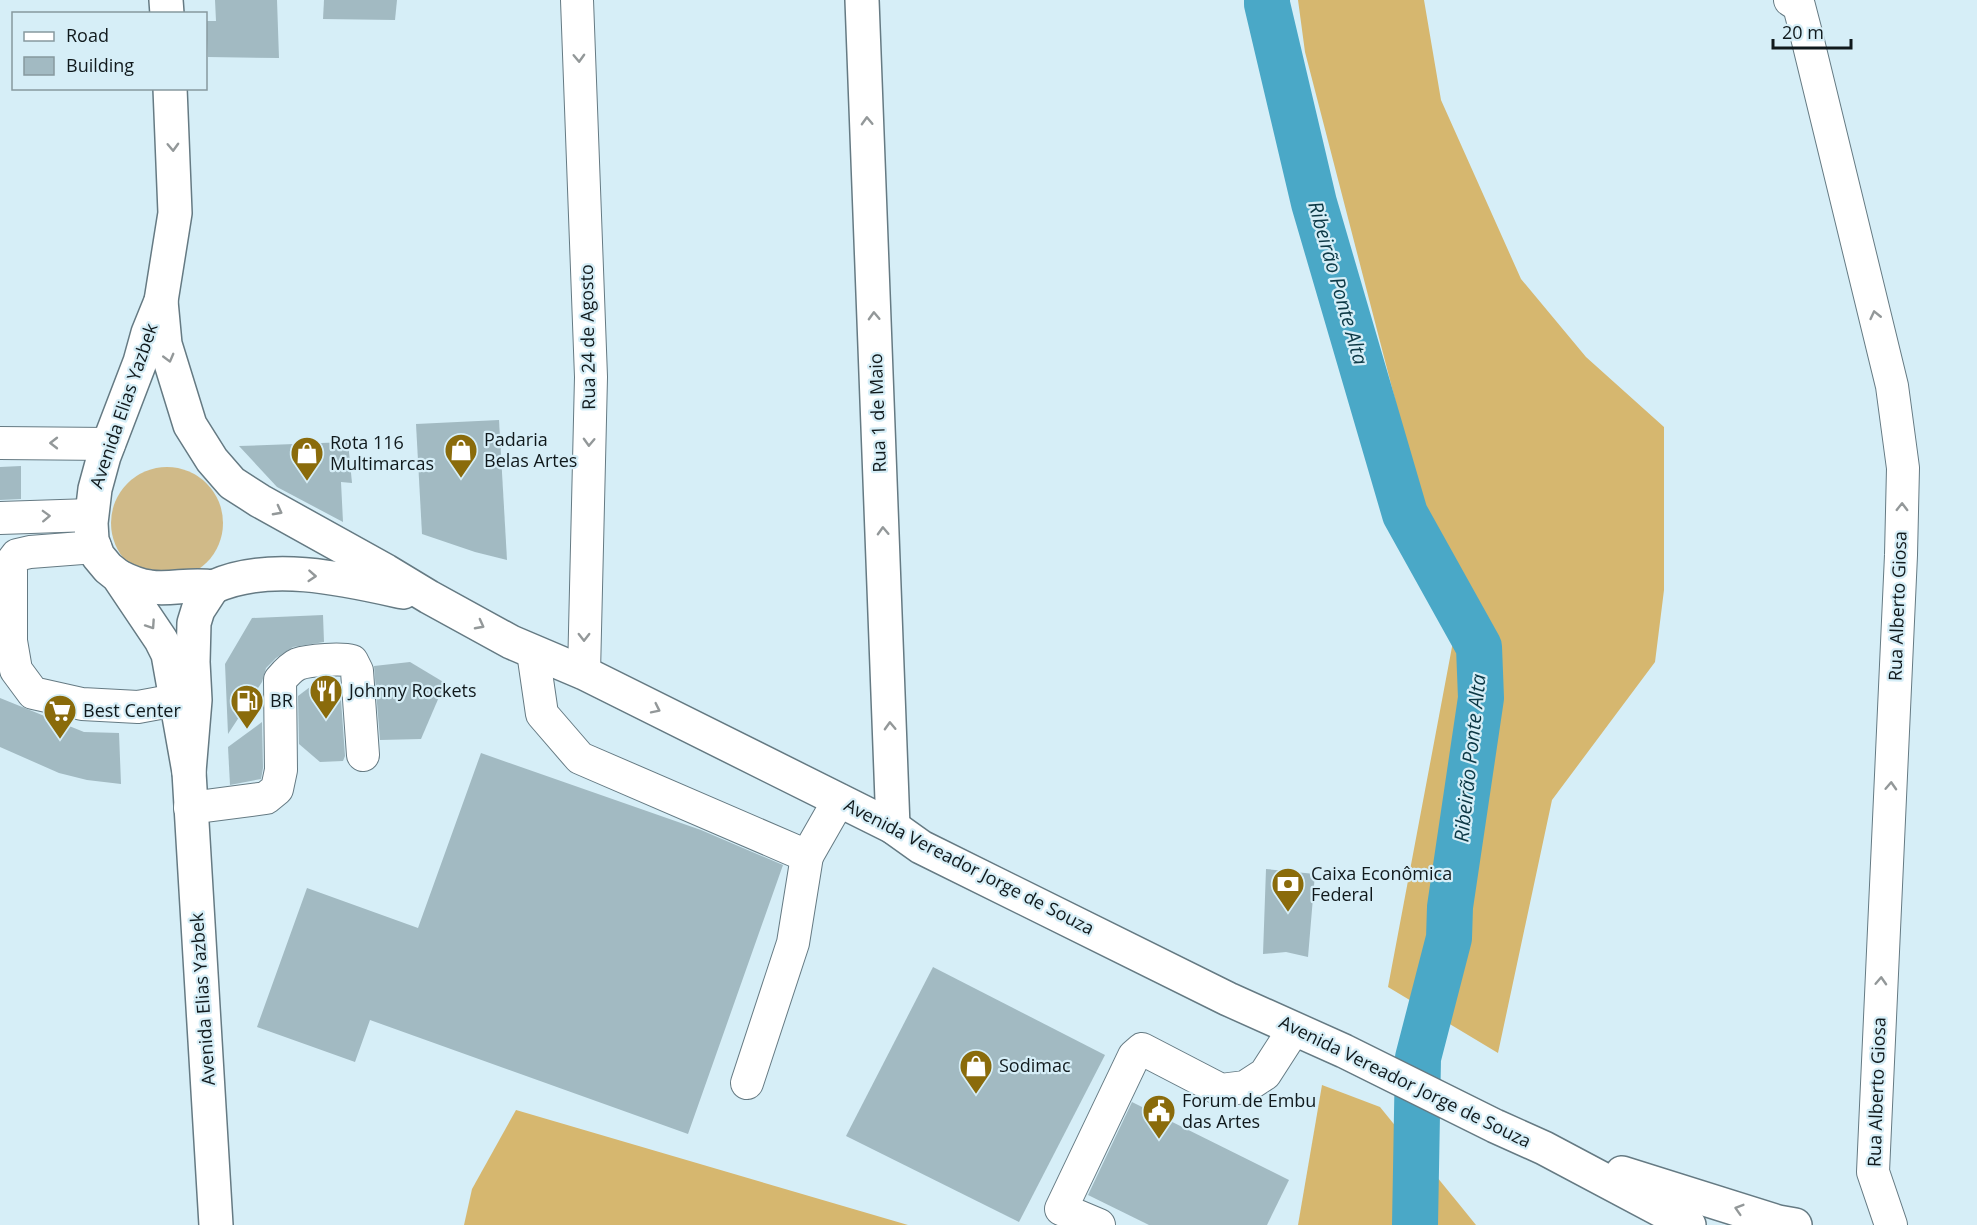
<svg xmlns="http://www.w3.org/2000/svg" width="1977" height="1225" font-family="'Open Sans',sans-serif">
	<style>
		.green { fill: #d0ba88 }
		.forest { fill: #d6b76f }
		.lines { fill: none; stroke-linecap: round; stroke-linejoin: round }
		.river { stroke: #4aa8c7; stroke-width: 46 }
		.building { fill: #a2bac2 }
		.minor-casing { stroke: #657a83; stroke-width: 34 }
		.major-casing { stroke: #657a83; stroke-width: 36 }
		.minor { stroke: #fff; stroke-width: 32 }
		.major { stroke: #fff; stroke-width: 33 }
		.oneway { stroke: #939899 }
		.labels { text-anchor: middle; stroke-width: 4.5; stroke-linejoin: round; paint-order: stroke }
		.street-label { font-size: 18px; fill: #10191c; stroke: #d6eef7 }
		.poi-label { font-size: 18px; fill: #10191c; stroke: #d6eef7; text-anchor: start }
		.water-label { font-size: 20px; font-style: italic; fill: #0c3845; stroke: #d6eef7 }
	</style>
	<rect width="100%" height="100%" fill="#d6eef7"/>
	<circle class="green" cx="167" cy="523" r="56"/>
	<g class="forest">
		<path d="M1298,0H1424L1441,100L1521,279L1586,357L1664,427V590L1655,662L1552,800L1498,1053L1388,987L1455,631L1305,52Z"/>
		<path d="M1322,1085L1380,1107L1476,1225H1298Z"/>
		<path d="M516,1110L908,1225H464L472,1189Z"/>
	</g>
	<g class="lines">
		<path class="river" d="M1267,0V4L1314,203L1405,514L1479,647L1481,698L1450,907L1449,938L1418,1058L1415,1225"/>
	</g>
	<g class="building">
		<path d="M215,0H277L279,58L208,57L206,21H216Z"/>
		<path d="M324,0H397L395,20L323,19Z"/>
		<path d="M499,420L507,560L475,552L422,534L416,424Z"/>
		<path d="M348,442L352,483L341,482L343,522L277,487L239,446Z"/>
		<path d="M21,466V499L0,500V467Z"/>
		<path d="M323,615L324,642L293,647L276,658L266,668L262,682L228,734L225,664L252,618Z"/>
		<path d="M410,662L445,683L421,739L380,740L374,666Z"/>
		<path d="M322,678H332L340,686L345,756L343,761L320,762L299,744L298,696Z"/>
		<path d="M0,698L84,732L119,733L121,784L87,780L59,773L0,747Z"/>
		<path d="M262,722L263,768L261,779L230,785L228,747Z"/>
		<path d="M481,753L701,830L783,865L688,1134L370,1020L355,1062L257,1027L307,888L418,928Z"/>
		<path d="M1266,869L1315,874L1308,957L1286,952L1263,954Z"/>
		<path d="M933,967L1105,1055L1019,1222L846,1136Z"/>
		<path d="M1132,1102L1289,1180L1267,1225H1149L1088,1195Z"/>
	</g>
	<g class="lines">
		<g class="minor-casing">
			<g id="minor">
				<path d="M577,0L591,377L584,673"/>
				<path d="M1790,0L1799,6L1806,33L1892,386L1903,468L1901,555L1873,1172L1891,1225"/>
				<path d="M0,443L109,444"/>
				<path d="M0,518L91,515"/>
				<path d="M95,547L30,552L17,555L11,563V641L16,670L33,693L82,704L138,707L176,700"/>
				<path d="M533,652L542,714L580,758L807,856L839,800"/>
				<path d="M190,808L266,798L277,789L281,770L280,680C285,674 291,667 298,664C309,660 342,658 352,661L357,671L363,755"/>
				<path d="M747,1083L793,943L807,856"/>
				<path d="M1099,1225L1061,1209L1134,1056L1142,1049L1221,1090L1245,1087L1265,1074L1294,1029"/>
			</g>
		</g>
		<g class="major-casing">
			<g id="major">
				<path d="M166,0L167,14"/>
				<path d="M862,0L893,827"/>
				<path d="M170,88L175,213L161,301L148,333L140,362L104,456L95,489L91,523L92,540L98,556L108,568L118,576L161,640L168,654L189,772"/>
				<path d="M161,301L165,344L190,425L212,460L232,483L260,501L386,571L429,597L511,642L584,673L893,827L921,847L1228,999L1344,1051L1495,1126L1544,1148L1689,1225"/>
				<path d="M118,576C128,581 139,586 150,587C171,590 191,583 213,587"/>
				<path d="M213,587L198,610L194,623L193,662L195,700L189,772L216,1225"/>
				<path d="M213,587C269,561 345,579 403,592"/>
				<path d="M1622,1173L1778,1222L1795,1225"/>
			</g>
		</g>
		<use href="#minor" class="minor"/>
		<use href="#major" class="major"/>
	</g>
	<defs><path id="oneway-chevron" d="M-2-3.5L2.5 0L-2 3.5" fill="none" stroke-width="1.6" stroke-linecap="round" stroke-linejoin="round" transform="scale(1.5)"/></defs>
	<g class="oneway">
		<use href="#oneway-chevron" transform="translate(579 58) rotate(88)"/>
		<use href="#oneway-chevron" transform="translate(867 121) rotate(-92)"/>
		<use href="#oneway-chevron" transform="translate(173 147) rotate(88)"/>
		<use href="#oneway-chevron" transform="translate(1875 315) rotate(-103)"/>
		<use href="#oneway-chevron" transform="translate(874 316) rotate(-92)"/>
		<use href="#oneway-chevron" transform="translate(169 358) rotate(75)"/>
		<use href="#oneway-chevron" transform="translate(589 442) rotate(92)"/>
		<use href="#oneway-chevron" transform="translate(54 443) rotate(-180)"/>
		<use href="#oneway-chevron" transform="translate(1902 507) rotate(-89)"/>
		<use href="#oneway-chevron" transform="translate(278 511) rotate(28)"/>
		<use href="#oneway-chevron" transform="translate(46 516) rotate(-2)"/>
		<use href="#oneway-chevron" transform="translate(883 531) rotate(-92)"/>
		<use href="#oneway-chevron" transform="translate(312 576) rotate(4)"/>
		<use href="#oneway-chevron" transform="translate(151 625) rotate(56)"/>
		<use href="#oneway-chevron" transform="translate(480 625) rotate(28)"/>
		<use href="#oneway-chevron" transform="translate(584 637) rotate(90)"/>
		<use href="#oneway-chevron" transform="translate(656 709) rotate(26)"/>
		<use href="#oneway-chevron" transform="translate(890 726) rotate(-92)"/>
		<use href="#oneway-chevron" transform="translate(1891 786) rotate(-87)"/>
		<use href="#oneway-chevron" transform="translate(1881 981) rotate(-87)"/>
		<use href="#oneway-chevron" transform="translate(1739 1209) rotate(-163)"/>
	</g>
	<defs>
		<g id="shop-pin" transform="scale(1.725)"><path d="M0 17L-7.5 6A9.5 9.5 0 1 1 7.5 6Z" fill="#8a6b0b" stroke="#d6eef7"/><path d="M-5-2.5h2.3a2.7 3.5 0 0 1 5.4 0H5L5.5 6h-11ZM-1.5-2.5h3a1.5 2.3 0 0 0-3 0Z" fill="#fff"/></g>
		<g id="restaurant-pin" transform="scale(1.725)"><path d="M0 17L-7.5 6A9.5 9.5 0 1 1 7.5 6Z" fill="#8a6b0b" stroke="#d6eef7"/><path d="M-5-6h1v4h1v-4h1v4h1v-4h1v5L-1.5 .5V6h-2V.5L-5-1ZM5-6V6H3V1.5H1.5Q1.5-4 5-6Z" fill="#fff"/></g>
		<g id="fuel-pin" transform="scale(1.725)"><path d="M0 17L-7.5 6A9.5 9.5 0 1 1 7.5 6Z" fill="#8a6b0b" stroke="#d6eef7"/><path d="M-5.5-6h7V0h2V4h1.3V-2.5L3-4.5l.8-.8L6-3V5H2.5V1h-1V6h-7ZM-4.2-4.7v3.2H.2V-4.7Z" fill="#fff"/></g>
		<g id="supermarket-pin" transform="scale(1.725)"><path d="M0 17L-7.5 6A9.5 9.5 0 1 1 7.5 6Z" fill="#8a6b0b" stroke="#d6eef7"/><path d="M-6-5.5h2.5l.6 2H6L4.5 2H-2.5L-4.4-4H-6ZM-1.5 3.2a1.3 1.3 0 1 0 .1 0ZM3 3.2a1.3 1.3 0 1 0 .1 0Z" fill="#fff"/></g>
		<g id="bank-pin" transform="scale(1.725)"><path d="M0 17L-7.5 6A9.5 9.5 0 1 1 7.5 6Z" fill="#8a6b0b" stroke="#d6eef7"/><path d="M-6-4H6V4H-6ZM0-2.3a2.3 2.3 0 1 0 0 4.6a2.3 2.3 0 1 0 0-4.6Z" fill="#fff"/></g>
		<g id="civic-pin" transform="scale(1.725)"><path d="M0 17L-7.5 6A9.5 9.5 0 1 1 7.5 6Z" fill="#8a6b0b" stroke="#d6eef7"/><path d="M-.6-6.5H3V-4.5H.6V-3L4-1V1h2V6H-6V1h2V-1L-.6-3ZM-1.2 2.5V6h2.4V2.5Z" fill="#fff"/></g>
	</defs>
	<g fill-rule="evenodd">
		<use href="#shop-pin" x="461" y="450"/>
		<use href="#shop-pin" x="307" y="453"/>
		<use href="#restaurant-pin" x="326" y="691"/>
		<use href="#fuel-pin" x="247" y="701"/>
		<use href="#supermarket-pin" x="60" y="711"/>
		<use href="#bank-pin" x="1288" y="884"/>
		<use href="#shop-pin" x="976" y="1066"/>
		<use href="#civic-pin" x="1159" y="1111"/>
	</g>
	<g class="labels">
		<g class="street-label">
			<text transform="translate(588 337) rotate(-91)" y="6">Rua 24 de Agosto</text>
			<text transform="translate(124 406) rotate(-71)" y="6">Avenida Elias Yazbek</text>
			<text transform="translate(878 413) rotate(-92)" y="6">Rua 1 de Maio</text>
			<text transform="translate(1898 606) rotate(-88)" y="6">Rua Alberto Giosa</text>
			<text transform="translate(969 867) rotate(27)" y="6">Avenida Vereador Jorge de Souza</text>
			<text transform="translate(203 999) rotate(-94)" y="6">Avenida Elias Yazbek</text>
			<text transform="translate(1405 1082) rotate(26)" y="6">Avenida Vereador Jorge de Souza</text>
			<text transform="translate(1877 1092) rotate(-88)" y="6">Rua Alberto Giosa</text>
		</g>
		<g class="poi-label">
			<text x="484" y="446">Padaria<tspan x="484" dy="21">Belas Artes</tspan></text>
			<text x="330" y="449">Rota 116<tspan x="330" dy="21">Multimarcas</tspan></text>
			<text x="349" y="697">Johnny Rockets</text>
			<text x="270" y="707">BR</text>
			<text x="83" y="717">Best Center</text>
			<text x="1311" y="880">Caixa Econômica<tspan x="1311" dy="21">Federal</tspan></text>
			<text x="999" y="1072">Sodimac</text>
			<text x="1182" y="1107">Forum de Embu<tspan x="1182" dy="21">das Artes</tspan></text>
		</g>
		<g class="water-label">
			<text transform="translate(1338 283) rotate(74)" y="7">Ribeirão Ponte Alta</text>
			<text transform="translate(1470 758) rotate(-84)" y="7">Ribeirão Ponte Alta</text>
		</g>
	</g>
	<rect x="12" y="12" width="195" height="78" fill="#d6eef7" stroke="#87999f" stroke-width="1.5"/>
	<rect x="24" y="32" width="30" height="9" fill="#ffffff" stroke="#87999f" stroke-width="1.5"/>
	<text x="66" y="42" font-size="18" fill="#10191c">Road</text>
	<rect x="24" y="57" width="30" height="18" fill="#a2bac2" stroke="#87999f" stroke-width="1.5"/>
	<text x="66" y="72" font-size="18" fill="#10191c">Building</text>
	<path d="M1773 39v9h78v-9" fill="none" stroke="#10191c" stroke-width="3"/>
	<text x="1782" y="39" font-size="18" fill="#10191c" stroke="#d6eef7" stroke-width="4.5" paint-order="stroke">20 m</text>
</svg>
